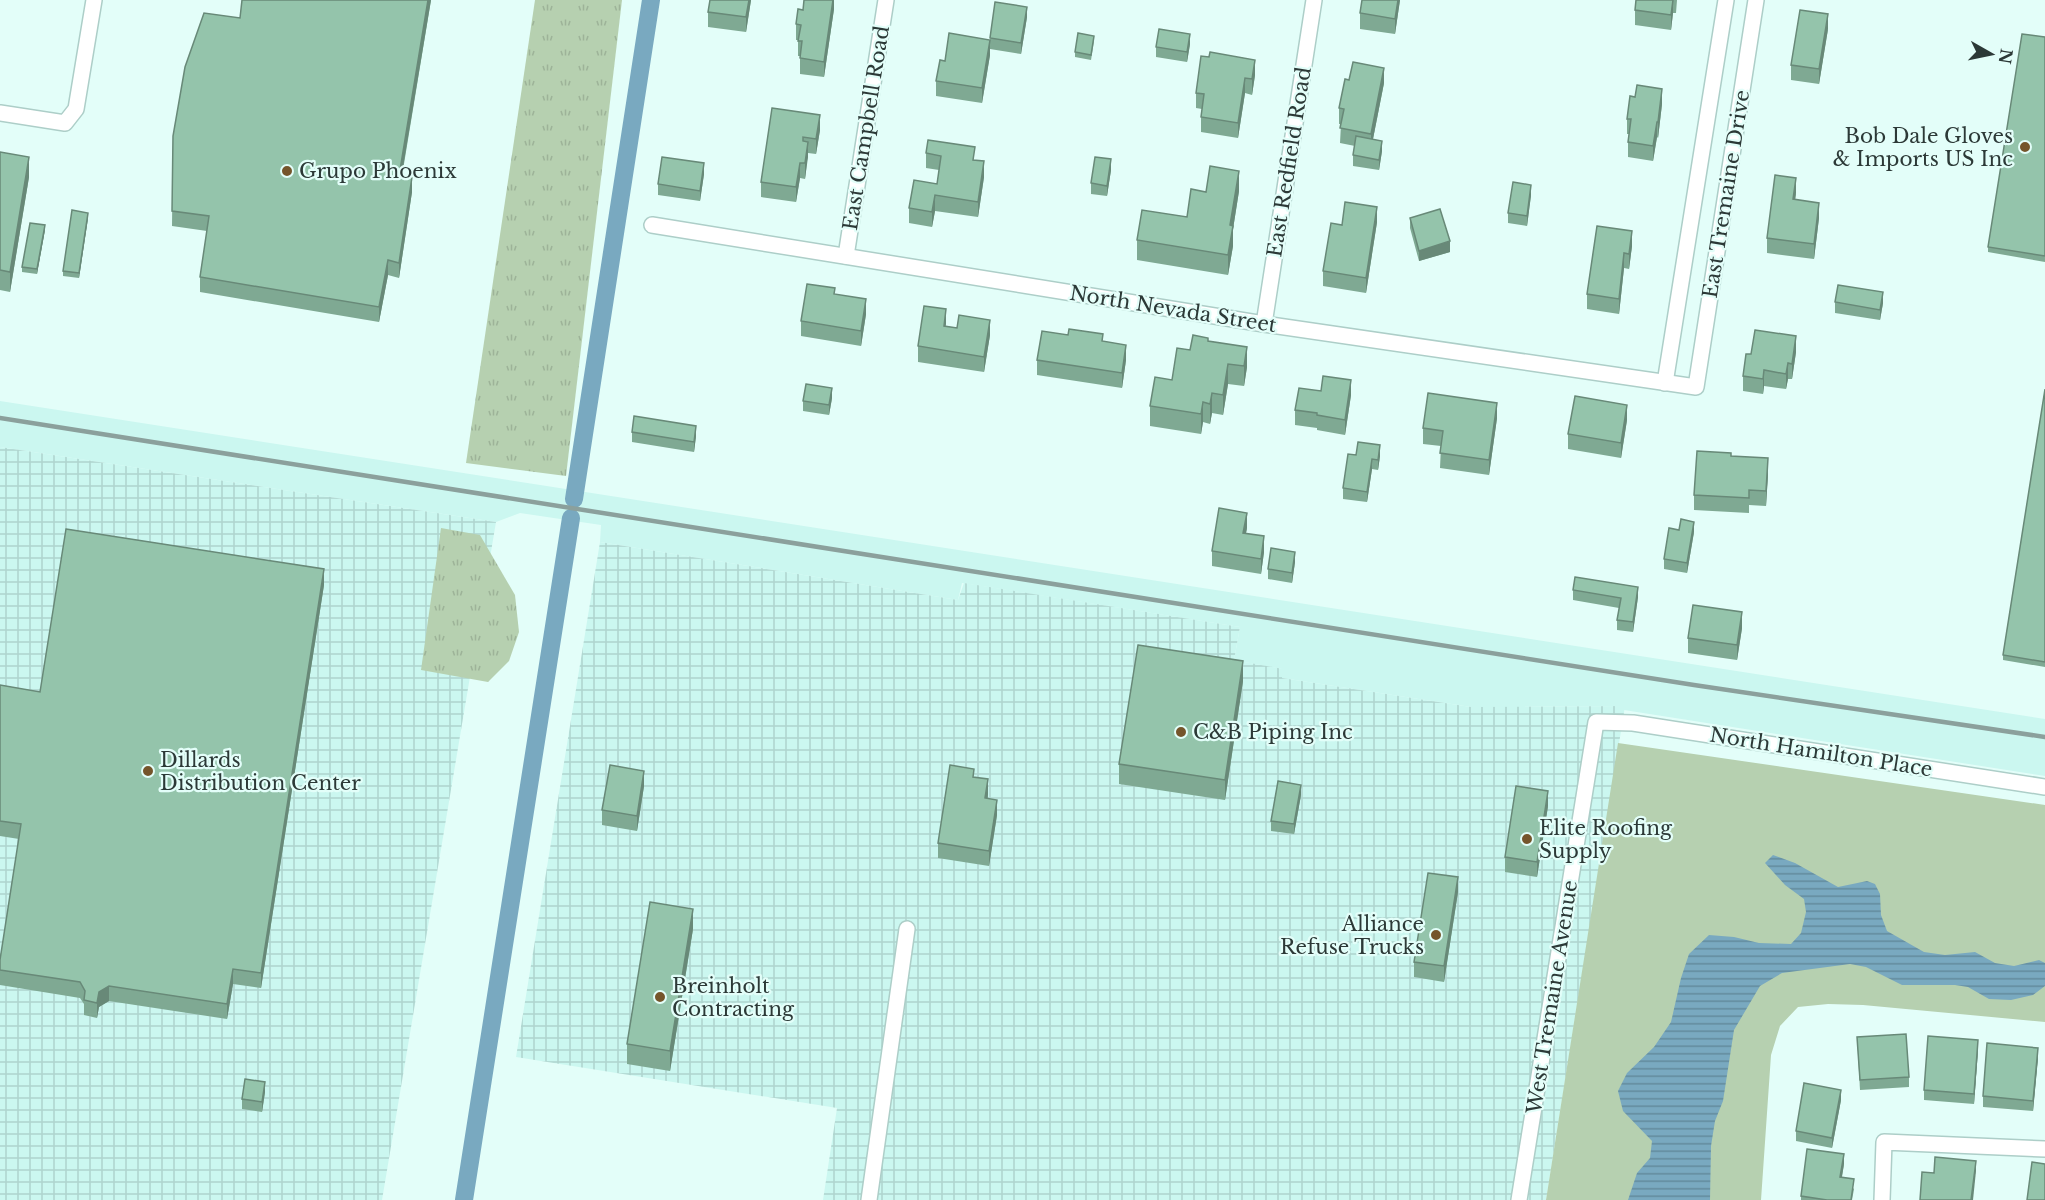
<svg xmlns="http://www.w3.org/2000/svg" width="2045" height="1200" font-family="'Libre Baskerville',serif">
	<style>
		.built { fill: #cbf7f0 }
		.industrial { fill: url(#industrial-grid) }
		.grass { fill: #b6d0b0 }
		.park { fill: url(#park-tufts) }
		.water { fill: url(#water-rules) }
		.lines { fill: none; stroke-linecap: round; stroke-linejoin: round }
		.canal { stroke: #79a9c0; stroke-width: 18 }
		.street-casing { stroke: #adcec8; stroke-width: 18 }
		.street { stroke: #fff; stroke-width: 15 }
		.rail { stroke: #8ba09c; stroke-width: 4.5 }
		.wall { fill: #7fa993 }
		.shaded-wall { fill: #688978 }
		.building { fill: #94c4ab; stroke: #688978; stroke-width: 1.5 }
		.poi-dot { fill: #75552b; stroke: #e3fef9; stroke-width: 2 }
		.labels { text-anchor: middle; stroke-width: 4.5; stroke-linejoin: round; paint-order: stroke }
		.street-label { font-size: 20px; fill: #2c3937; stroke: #e3fef9 }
		.poi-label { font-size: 20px; fill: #2c3937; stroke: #e3fef9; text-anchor: start }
	</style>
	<defs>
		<pattern id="industrial-grid" width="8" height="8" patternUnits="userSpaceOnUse" patternTransform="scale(1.5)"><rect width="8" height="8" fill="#cbf7f0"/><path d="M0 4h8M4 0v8" fill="none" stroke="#aed4ce"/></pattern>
		<pattern id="park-tufts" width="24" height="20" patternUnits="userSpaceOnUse" patternTransform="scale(1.5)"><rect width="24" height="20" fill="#b6d0b0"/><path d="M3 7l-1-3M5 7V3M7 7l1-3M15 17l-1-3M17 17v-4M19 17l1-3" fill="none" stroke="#9db398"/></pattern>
		<pattern id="water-rules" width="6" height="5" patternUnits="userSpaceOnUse" patternTransform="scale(1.5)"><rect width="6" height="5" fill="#79a9c0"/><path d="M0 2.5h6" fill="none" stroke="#638b9d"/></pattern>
	</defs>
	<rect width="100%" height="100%" fill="#e3fef9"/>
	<path class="built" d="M0,401L2045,719V776L1624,710V706L1471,707L1282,678V669L1234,660L1240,627L962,583L958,600L600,542L601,525L520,513L496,522L0,447Z"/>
	<g class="industrial">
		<path d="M0,447L496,522L382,1200H0Z"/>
		<path d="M600,542L958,600L964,583L1240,627L1234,660L1283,669L1282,678L1471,707L1625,706L1546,1200H823L837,1108L516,1057Z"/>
	</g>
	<path class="grass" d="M1618,743L2045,805V1022L1863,1005L1828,1004L1798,1007L1780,1026L1771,1055L1761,1200H1546Z"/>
	<g class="park">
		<path d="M535,0H622L566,476L466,463Z"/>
		<path d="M441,528L480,535L515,595L519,632L509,661L488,682L421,670Z"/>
	</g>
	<path class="water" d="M1773,855L1795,863L1838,887L1867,881L1875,884L1880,894L1881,915L1887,931L1924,952L1945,955L1975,952L1995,963L2014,966L2039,960L2045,963V986L2033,995L2011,1000L1989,999L1968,987L1955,985H1902L1866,967L1850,964L1782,973L1760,986L1734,1030L1723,1101L1715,1121L1711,1146L1710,1200H1628L1637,1173L1650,1158L1652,1141L1623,1111L1618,1091L1627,1073L1654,1047L1671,1022L1681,978L1689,954L1709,935L1734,937L1759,943L1791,944L1801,933L1806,912L1804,899L1785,885L1765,863Z"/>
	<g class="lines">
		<g class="canal">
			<path d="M574,499L651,0"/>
			<path d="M464,1200L571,518"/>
		</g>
		<g class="street-casing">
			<g id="street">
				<path d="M0,113L65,123L76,109L94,0"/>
				<path d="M652,225L1264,324L1696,387L1756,0"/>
				<path d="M846,256L886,0"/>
				<path d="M1264,324L1314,0"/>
				<path d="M1665,383L1726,0"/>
				<path d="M869,1200L907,929"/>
				<path d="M1519,1200L1596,722L1633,723L2045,787"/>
				<path d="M1882,1200L1884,1142L2045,1149"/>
			</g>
		</g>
		<use href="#street" class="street"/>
		<path class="rail" d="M0,418L1694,685L2045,737"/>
	</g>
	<g class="wall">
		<path d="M431,0L402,176L412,192L399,278L388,275L379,322L200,292V277L207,231L172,226L173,136L240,18Z"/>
		<path d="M710,0H751L746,32L708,27V12Z"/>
		<path d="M834,0V9L824,77L800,74V56H798V40H796V24Z"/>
		<path d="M1400,0L1395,34L1360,29V13Z"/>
		<path d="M1636,0H1677L1676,13H1673L1671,30L1635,25V10Z"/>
		<path d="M995,2L1027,17L1021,54L990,49V55L982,103L936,96V81L945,61L990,40Z"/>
		<path d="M1828,29L1819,84L1791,80V65Z"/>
		<path d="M2045,37V262L1988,252V247Z"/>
		<path d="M1094,41L1091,60L1075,57V52Z"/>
		<path d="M1190,44L1187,62L1156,57V47Z"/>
		<path d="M1255,75L1252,95L1245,93L1238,138L1201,132V117L1202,109L1196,108V93Z"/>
		<path d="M1384,83L1373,139L1382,151L1379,170L1353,166V155L1355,146L1340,143L1341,124H1339V108Z"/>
		<path d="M1662,104L1658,138L1657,137L1653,161L1628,157V142L1629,134H1627V119Z"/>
		<path d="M772,108L820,130L816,154L808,153L805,179L800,178L796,202L761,197V182Z"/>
		<path d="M0,152L29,177L10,292L0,290Z"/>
		<path d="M926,153L975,160L984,177L978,217L935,211L932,227L909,223V208L937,184L939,170L926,168Z"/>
		<path d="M1111,170L1107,196L1091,194V183Z"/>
		<path d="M704,174L700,201L658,195V184Z"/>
		<path d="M1239,191L1233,229V246L1228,275L1137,260V240L1187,217L1206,192Z"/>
		<path d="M1796,193L1795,200L1819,218L1814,259L1767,253V238Z"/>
		<path d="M1531,195L1527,226L1508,223V213Z"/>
		<path d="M88,218L79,278L63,276V271Z"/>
		<path d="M1410,218L1450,252L1419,261L1410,228Z"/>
		<path d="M1377,222L1366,293L1323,286V271L1342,225Z"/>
		<path d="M1597,226L1632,246L1629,269L1624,268L1619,314L1587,309V294Z"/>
		<path d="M45,230L37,274L22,272V267Z"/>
		<path d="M1835,302L1883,303L1880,320L1835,313Z"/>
		<path d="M866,314L861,346L801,336V321Z"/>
		<path d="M946,326L990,335L984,372L918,362V346Z"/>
		<path d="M1103,341L1126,360L1122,388L1037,375V360Z"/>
		<path d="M1208,341L1247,367L1244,386L1228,384L1223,415L1212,413L1210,424L1203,422L1201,434L1150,426V406L1172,380L1190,350Z"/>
		<path d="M1796,352L1792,379H1788L1786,389L1764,386L1763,394L1743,391V376L1751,354Z"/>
		<path d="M2045,389V667L2003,660V655Z"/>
		<path d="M1351,395L1345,435L1317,430V428L1295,425V410Z"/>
		<path d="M832,398L829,415L803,411V401Z"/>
		<path d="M1497,418L1489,475L1440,468L1441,446L1423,444V428Z"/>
		<path d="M1627,420L1621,458L1568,449V434Z"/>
		<path d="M632,432L696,436L694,452L632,442Z"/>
		<path d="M1356,455L1380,456L1378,470L1372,469L1367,502L1343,499V488Z"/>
		<path d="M1731,456L1768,474L1766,506L1749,505V513L1694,510V495Z"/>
		<path d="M1247,528L1246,533L1264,552L1261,574L1212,566V551Z"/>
		<path d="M1694,532L1687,573L1664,569V559Z"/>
		<path d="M1295,562L1292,583L1268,579V569Z"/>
		<path d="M324,585L261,988L233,984L227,1019L109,1001L99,1007L97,1018L84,1015V1004L80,998L0,985V960L19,839L0,836V685L40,692Z"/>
		<path d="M1573,590L1638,597L1633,632L1617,630V620L1619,608L1573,600Z"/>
		<path d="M1742,628L1737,660L1688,653V638Z"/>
		<path d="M1243,681L1225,800L1119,784V764Z"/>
		<path d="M974,777L988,794V799L997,815L989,866L938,858V843Z"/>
		<path d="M644,786L637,831L602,825V810Z"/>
		<path d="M1301,795L1294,834L1271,831V821Z"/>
		<path d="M1548,806L1537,877L1505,872V857Z"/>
		<path d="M1458,892L1444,982L1414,977V962Z"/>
		<path d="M693,929L670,1071L627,1064V1044Z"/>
		<path d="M1857,1037L1909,1077V1087L1860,1090Z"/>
		<path d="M1978,1050L1974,1104L1924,1100V1090Z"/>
		<path d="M2038,1058L2033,1111L1983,1107V1096Z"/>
		<path d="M265,1092L262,1112L242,1109V1099Z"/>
		<path d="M1841,1100L1832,1148L1796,1141V1131Z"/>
		<path d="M1844,1164L1842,1177L1854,1189L1852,1200H1801V1196Z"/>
	</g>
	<g class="shaded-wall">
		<path d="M428,0H431L399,191V176Z"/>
		<path d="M749,0H751L746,32V17Z"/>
		<path d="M833,0H834V9L824,77V62Z"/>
		<path d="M1398,0H1400L1395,34V19Z"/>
		<path d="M1673,0V13L1671,30V15Z"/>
		<path d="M1027,7V17L1021,54V43Z"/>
		<path d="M1828,14V29L1819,84V69Z"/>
		<path d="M1190,34V44L1187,62V52Z"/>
		<path d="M990,40V55L982,103V88Z"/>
		<path d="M1255,60V75L1252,95V79Z"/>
		<path d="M1384,68V83L1371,149V134Z"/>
		<path d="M1245,78V93L1238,138V123Z"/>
		<path d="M1662,89V104L1658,138V122Z"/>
		<path d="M820,115V130L816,154V139Z"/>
		<path d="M1657,122V137L1653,161V146Z"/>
		<path d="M1382,141V151L1379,170V160Z"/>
		<path d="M808,142V157L805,179V163Z"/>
		<path d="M29,157V177L10,292V272Z"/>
		<path d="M1111,159V170L1107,196V186Z"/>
		<path d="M984,161V177L978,217V202Z"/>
		<path d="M704,163V174L700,201V191Z"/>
		<path d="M800,163V178L796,202V187Z"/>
		<path d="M1239,171V191L1233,229V246L1228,275V255L1230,225Z"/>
		<path d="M412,177V192L399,278V263Z"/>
		<path d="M1796,178V193L1793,215V199Z"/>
		<path d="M1531,185V195L1527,226V216Z"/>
		<path d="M935,195V211L932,227V212Z"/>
		<path d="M1819,203V218L1814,259V244Z"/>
		<path d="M1377,207V222L1366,293V278Z"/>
		<path d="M88,213V218L79,278V273Z"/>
		<path d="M45,225V230L37,274V269Z"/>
		<path d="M1632,231V246L1629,269V254Z"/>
		<path d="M1450,241V252L1419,261V251Z"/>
		<path d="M1624,253V268L1619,314V299Z"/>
		<path d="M388,260V275L379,322V307Z"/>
		<path d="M1883,292V303L1880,320V310Z"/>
		<path d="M866,299V314L861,346V331Z"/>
		<path d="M946,309V324L944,341V326Z"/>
		<path d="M990,320V335L984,372V357Z"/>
		<path d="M1796,336V352L1792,379V364Z"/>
		<path d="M1126,345V360L1122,388V373Z"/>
		<path d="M1247,347V367L1244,386V366Z"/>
		<path d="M1788,363V379L1786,389V374Z"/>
		<path d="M1228,364V384L1223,415V395Z"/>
		<path d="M1764,370V386L1763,394V379Z"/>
		<path d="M1351,380V395L1345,435V420Z"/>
		<path d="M832,388V398L829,415V405Z"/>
		<path d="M1212,393V413L1210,424V404Z"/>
		<path d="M1203,402V422L1201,434V414Z"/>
		<path d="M1497,403V418L1489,475V460Z"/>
		<path d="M1627,405V420L1621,458V443Z"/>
		<path d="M696,426V436L694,452V442Z"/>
		<path d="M1380,445V456L1378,470V460Z"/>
		<path d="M1768,458V474L1766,506V491Z"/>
		<path d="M1372,459V469L1367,502V492Z"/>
		<path d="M1247,513V528L1243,548V533Z"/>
		<path d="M1694,522V532L1687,573V563Z"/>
		<path d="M1264,536V552L1261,574V559Z"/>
		<path d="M1295,552V562L1292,583V573Z"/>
		<path d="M324,569V585L261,988V973Z"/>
		<path d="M1638,587V597L1633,632V622Z"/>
		<path d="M1742,612V628L1737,660V645Z"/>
		<path d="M1243,661V681L1225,800V780Z"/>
		<path d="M644,771V786L637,831V816Z"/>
		<path d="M988,779V794L985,814V798Z"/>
		<path d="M1301,785V795L1294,834V824Z"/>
		<path d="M1548,791V806L1537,877V862Z"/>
		<path d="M997,800V815L989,866V851Z"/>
		<path d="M1458,877V892L1444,982V966Z"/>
		<path d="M693,909V929L670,1071V1051Z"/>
		<path d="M233,969V984L227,1019V1004Z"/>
		<path d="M109,986V1001L99,1007L97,1018V1003L99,992Z"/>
		<path d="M1978,1040V1050L1974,1104V1094Z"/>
		<path d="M2038,1048V1058L2033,1111V1101Z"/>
		<path d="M265,1082V1092L262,1112V1102Z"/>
		<path d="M1841,1090V1100L1832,1148V1138Z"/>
		<path d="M1844,1154V1164L1840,1187V1177Z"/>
		<path d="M1976,1161V1171L1973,1200H1971Z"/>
	</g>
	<g class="building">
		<path d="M242,0H428L399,176L412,177L399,263L388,260L379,307L200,277L209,216L172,211L173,136L185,67L204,13L240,18Z"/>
		<path d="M710,0H749L746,17L708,12Z"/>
		<path d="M804,0H833L824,62L800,58L802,41H798L801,25L796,24L798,9L803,10Z"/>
		<path d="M1362,0H1398L1395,19L1360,13Z"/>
		<path d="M1636,0H1673L1671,15L1635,10Z"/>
		<path d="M995,2L1027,7L1021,43L990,38Z"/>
		<path d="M1800,10L1828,14L1819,69L1791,65Z"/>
		<path d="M1159,29L1190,34L1187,52L1156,47Z"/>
		<path d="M949,33L990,40L982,88L936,81L940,60L945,61Z"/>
		<path d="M1078,33L1094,36L1091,55L1075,52Z"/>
		<path d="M2022,34L2045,37V256L1988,247Z"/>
		<path d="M1210,52L1255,60L1252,79L1245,78L1238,123L1201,117L1204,94L1196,93L1201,56L1209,57Z"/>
		<path d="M1353,62L1384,68L1371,134L1340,128L1344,109L1339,108L1345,79L1349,80Z"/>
		<path d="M1637,85L1662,89L1658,122H1657L1653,146L1628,142L1631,119H1627L1630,96L1635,97Z"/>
		<path d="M772,108L820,115L816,139L803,137V141L808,142L805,163H800L796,187L761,182Z"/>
		<path d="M1356,136L1382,141L1379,160L1353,155Z"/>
		<path d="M928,140L975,147L973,160L984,161L978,202L935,195L932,212L909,208L914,180L937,184L941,156L926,153Z"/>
		<path d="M0,152L29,157L10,272L0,270Z"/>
		<path d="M662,157L704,163L700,191L658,184Z"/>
		<path d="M1095,157L1111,159L1107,186L1091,183Z"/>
		<path d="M1210,166L1239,171L1230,225L1233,226L1228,255L1137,240L1142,210L1187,217L1191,189L1206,192Z"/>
		<path d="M1775,175L1796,178L1793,199L1819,203L1814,244L1767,238Z"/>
		<path d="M1513,182L1531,185L1527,216L1508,213Z"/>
		<path d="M1345,202L1377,207L1366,278L1323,271L1331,223L1342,225Z"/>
		<path d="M1440,209L1450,241L1419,251L1410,218Z"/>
		<path d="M72,210L88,213L79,273L63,271Z"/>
		<path d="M30,223L45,225L37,269L22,267Z"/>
		<path d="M1597,226L1632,231L1629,254L1624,253L1619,299L1587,294Z"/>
		<path d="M807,284L835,288L834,294L866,299L861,331L801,321Z"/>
		<path d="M1838,285L1883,292L1880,310L1835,302Z"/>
		<path d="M924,306L946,309L944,326L957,328L959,315L990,320L984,357L918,346Z"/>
		<path d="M1069,329L1103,334L1102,341L1126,345L1122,373L1037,360L1042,331L1068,335Z"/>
		<path d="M1755,330L1796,336L1792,364L1788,363L1786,374L1764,370L1763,379L1743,376L1746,354H1751Z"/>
		<path d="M1193,335L1208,338V341L1247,347L1244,366L1228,364L1223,395L1212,393L1210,404L1203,402L1201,414L1150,406L1155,377L1172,380L1177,348L1190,350Z"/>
		<path d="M1323,376L1351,380L1345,420L1317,415V413L1295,410L1299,388L1321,391Z"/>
		<path d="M806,384L832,388L829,405L803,401Z"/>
		<path d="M2045,389V662L2003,655Z"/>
		<path d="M1428,393L1497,403L1489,460L1440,453L1443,431L1423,428Z"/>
		<path d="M1575,396L1627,405L1621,443L1568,434Z"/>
		<path d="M634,416L696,426L694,442L632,432Z"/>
		<path d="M1358,442L1380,445L1378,460L1372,459L1367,492L1343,488L1348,454L1356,455Z"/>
		<path d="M1697,451L1731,453V456L1768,458L1766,491L1749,490V498L1694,495Z"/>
		<path d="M1219,508L1247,513L1243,533L1264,536L1261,559L1212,551Z"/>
		<path d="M1681,519L1694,522L1687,563L1664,559L1669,528L1679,530Z"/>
		<path d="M66,529L324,569L261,973L233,969L227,1004L109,986L99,992L97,1003L84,1000L85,991L80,982L0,970V960L21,824L0,821V685L40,692Z"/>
		<path d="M1271,548L1295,552L1292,573L1268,569Z"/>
		<path d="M1575,577L1638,587L1633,622L1617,620L1621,598L1573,590Z"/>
		<path d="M1693,605L1742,612L1737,645L1688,638Z"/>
		<path d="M1138,645L1243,661L1225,780L1119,764Z"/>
		<path d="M610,765L644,771L637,816L602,810Z"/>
		<path d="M950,765L974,769L973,777L988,779L985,798L997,800L989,851L938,843Z"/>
		<path d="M1278,781L1301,785L1294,824L1271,821Z"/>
		<path d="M1516,786L1548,791L1537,862L1505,857Z"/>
		<path d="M1428,873L1458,877L1444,966L1414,962Z"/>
		<path d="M650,902L693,909L670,1051L627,1044Z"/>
		<path d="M1906,1034L1909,1077L1860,1080L1857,1037Z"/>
		<path d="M1928,1036L1978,1040L1974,1094L1924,1090Z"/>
		<path d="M1987,1043L2038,1048L2033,1101L1983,1096Z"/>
		<path d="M245,1079L265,1082L262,1102L242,1099Z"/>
		<path d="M1804,1083L1841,1090L1832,1138L1796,1131Z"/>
		<path d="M1807,1149L1844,1154L1840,1177L1854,1179L1851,1200H1827L1801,1196Z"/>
		<path d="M1935,1157L1976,1161L1971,1200H1920L1922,1172L1934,1173Z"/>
		<path d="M2032,1162L2045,1164V1200H2027Z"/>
	</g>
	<g class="poi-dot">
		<circle cx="2025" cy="147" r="6"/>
		<circle cx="287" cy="171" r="6"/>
		<circle cx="1181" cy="732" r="6"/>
		<circle cx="148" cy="771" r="6"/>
		<circle cx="1527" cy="839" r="6"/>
		<circle cx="1436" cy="935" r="6"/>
		<circle cx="660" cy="997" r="6"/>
	</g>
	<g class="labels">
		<g class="street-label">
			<text transform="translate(866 128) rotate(-81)" y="7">East Campbell Road</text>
			<text transform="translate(1289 162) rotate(-81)" y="7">East Redfield Road</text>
			<text transform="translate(1726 194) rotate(-81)" y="7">East Tremaine Drive</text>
			<text transform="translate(1173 309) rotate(9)" y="7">North Nevada Street</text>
			<text transform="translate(1821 752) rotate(9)" y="7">North Hamilton Place</text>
			<text transform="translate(1552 997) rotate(-81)" y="7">West Tremaine Avenue</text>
		</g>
		<g class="poi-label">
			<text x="2013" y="143" text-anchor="end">Bob Dale Gloves<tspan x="2013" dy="23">&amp; Imports US Inc</tspan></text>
			<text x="299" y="178">Grupo Phoenix</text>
			<text x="1193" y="739">C&amp;B Piping Inc</text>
			<text x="160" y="767">Dillards<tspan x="160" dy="23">Distribution Center</tspan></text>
			<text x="1539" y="835">Elite Roofing<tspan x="1539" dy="23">Supply</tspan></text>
			<text x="1424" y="931" text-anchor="end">Alliance<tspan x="1424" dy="23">Refuse Trucks</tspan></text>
			<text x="672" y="993">Breinholt<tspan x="672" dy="23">Contracting</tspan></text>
		</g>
	</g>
	<g transform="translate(1991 54) rotate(99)" stroke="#e3fef9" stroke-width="4.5" paint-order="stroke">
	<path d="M0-4.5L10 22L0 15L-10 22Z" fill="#2c3937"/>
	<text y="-9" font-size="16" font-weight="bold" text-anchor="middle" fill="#2c3937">N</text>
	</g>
</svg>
